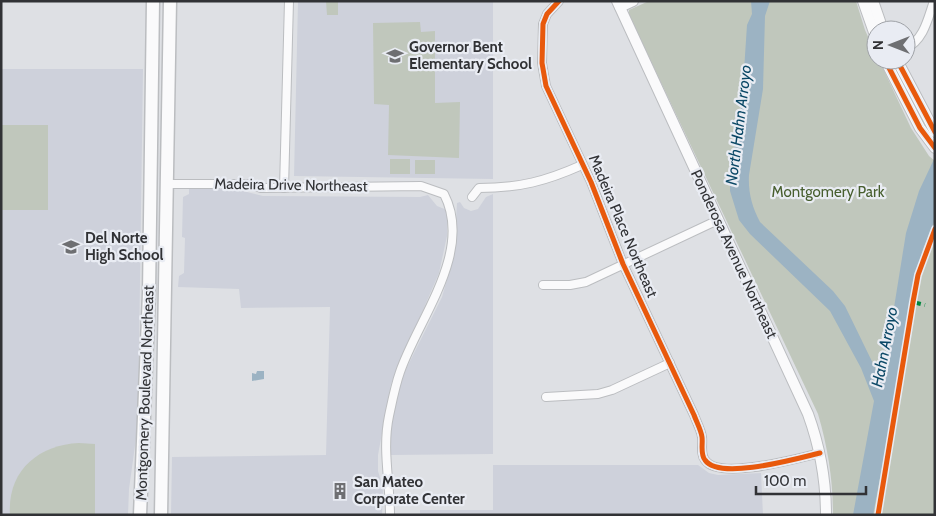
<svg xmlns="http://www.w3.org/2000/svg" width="936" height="516" font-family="Cabin,sans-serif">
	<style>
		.built { fill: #ced1db }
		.green { fill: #c0c7bc }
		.water { fill: #9cb3c3 }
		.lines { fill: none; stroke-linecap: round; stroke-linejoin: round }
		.minor-casing { stroke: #bbbdc0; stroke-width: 10 }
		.tertiary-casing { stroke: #bbbdc0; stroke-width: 12 }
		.primary-casing { stroke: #bbbdc0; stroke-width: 15 }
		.minor { stroke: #fafafb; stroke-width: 8 }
		.tertiary { stroke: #fafafb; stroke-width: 10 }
		.primary { stroke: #fafafb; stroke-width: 12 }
		.quiet { stroke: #00873e; stroke-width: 4; stroke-dasharray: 8 4; stroke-linecap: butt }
		.cycleway-casing { stroke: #e9ecf3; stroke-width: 8 }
		.cycleway { stroke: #e8590c; stroke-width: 5 }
		.labels { text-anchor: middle; stroke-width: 4.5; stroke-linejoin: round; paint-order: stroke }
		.poi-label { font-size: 15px; font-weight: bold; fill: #313235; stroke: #e9ecf3; text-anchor: start }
		.street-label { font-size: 15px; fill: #313235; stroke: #e9ecf3 }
		.park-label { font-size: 15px; fill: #475e2e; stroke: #e9ecf3 }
		.water-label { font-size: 16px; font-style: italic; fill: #0b4866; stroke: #e9ecf3 }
	</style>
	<rect width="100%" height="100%" fill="#dee0e4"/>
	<g class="built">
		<path d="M298,1H493V179L294,176Z"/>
		<path d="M1,69H143L138,424L129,489L128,515H1Z"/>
		<path d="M189,189H235L263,196L420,197L428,195L437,206L447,210V236L439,273L391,384L378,455V471L383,488L382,515H171L172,457L326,455L330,307L241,308L239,289L178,287L179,276L184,273L185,238L182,237L183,197L189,194Z"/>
		<path d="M493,194V454L390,455L392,415L404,373L442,297L454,255L457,203L460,202L464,208L471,211L478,209L486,197Z"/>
		<path d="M493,465H698L709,473L718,475L761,473L763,515H420V510H493Z"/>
	</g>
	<g class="green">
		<path d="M326,1H338V15H327Z"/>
		<path d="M649,1H856L865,30L876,54V60H879L911,128L929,156L935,161V515H833C833,480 828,448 818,414L629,15V10Z"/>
		<path d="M420,22L421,32L435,31V103L460,102L459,158L388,155L389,105L374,104L373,23Z"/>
		<rect x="1" y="125" width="47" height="85"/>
		<rect x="390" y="159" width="20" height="15"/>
		<rect x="415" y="160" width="20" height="14"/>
		<path d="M79,443L95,444V515H10C7,471 38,445 79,443Z"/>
	</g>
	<g class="water">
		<path d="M751,1H770L765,16L763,89L749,175C748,192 752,207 760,222L833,291L845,306L882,382L906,233L919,191L935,157V220L923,249L909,306L894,404L873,515H853L874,401L861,368L830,311L750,234L739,220L730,191V175L742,101L747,25L752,14Z"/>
		<path d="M257,371H264V379L252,381V373L256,374Z"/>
	</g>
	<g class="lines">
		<g class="minor-casing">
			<g id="minor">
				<path d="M559,1L547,14L543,24L542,63L546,86L591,182L623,264L694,415C697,423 701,430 702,437C703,444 700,454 705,460C719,481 799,458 820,453"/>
				<path d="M906,48C924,40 928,18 934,1"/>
				<path d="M167,184H250L261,188L421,186L444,194C474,252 418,319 400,372C395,386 392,402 389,416C382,449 390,481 390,515"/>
				<path d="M284,188L289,1"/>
				<path d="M472,197L479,188C520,188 546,181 582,165"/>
				<path d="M543,285H570L586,282L718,220"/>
				<path d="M546,397L598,394L612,390L670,363"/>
			</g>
		</g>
		<g class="tertiary-casing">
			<g id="tertiary">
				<path d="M617,1L808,414C820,447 826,479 826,515"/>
				<path d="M863,1L876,38"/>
				<path d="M873,1L883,30"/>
				<path d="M620,7L633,1"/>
				<path d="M885,60L920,128L935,148"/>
				<path d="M897,60L935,132"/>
			</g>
		</g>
		<g class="primary-casing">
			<g id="primary">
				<path d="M140,515L149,293L153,1"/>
				<path d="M161,515L170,1"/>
			</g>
		</g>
		<use href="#minor" class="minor"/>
		<use href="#tertiary" class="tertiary"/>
		<use href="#primary" class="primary"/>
		<path class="quiet" d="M913,302L925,305"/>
		<g class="cycleway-casing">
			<g id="cycleway">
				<path d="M559,1L547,14L543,24L542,63L546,86L591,182L623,264L694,415C697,423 701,430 702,437C703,444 700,454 705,460C719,481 799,458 820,453"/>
				<path d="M885,60L920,128L935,148"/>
				<path d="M897,60L935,132"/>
				<path d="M878,515L913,302L918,275L935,229"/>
			</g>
		</g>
		<use href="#cycleway" class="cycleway"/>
	</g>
	<defs>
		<g id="school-bare" transform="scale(1.35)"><path d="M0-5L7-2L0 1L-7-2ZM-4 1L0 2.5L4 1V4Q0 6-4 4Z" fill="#6e6f72" stroke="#e9ecf3" stroke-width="2.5" paint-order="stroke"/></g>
		<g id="building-bare" transform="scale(1.35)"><path d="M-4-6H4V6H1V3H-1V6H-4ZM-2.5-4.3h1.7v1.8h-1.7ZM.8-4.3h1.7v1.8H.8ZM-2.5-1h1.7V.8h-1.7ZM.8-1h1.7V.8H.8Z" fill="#6e6f72" stroke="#e9ecf3" stroke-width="2.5" paint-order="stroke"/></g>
	</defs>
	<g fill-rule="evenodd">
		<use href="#school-bare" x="395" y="56"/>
		<use href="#school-bare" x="71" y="247"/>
		<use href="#building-bare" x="340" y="491"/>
	</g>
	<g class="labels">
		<g class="poi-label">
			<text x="409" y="52">Governor Bent<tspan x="409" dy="17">Elementary School</tspan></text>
			<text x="85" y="243">Del Norte<tspan x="85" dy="17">High School</tspan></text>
			<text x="354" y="487">San Mateo<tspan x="354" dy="17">Corporate Center</tspan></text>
		</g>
		<g class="street-label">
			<text transform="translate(291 185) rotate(1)" y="5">Madeira Drive Northeast</text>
			<text transform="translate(623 226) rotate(67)" y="5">Madeira Place Northeast</text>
			<text transform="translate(734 254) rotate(65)" y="5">Ponderosa Avenue Northeast</text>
			<text transform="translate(145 393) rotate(-88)" y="5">Montgomery Boulevard Northeast</text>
		</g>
		<g class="park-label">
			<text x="828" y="197">Montgomery Park</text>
		</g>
		<g class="water-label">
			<text transform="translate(738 125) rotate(-83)" y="6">North Hahn Arroyo</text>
			<text transform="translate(884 347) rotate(-79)" y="6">Hahn Arroyo</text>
		</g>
	</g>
	<rect width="936" height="516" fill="none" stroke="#313235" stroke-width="5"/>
	<g transform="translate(891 45) rotate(270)"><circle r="24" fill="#e9ecf3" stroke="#9fa2a7"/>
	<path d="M0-4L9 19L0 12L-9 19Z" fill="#6e6f72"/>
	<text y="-8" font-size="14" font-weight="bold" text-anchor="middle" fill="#313235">N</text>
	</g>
	<path d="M756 486v8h110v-8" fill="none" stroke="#313235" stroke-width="2.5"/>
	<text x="764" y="486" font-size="15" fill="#313235" stroke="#e9ecf3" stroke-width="4" paint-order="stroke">100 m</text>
</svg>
